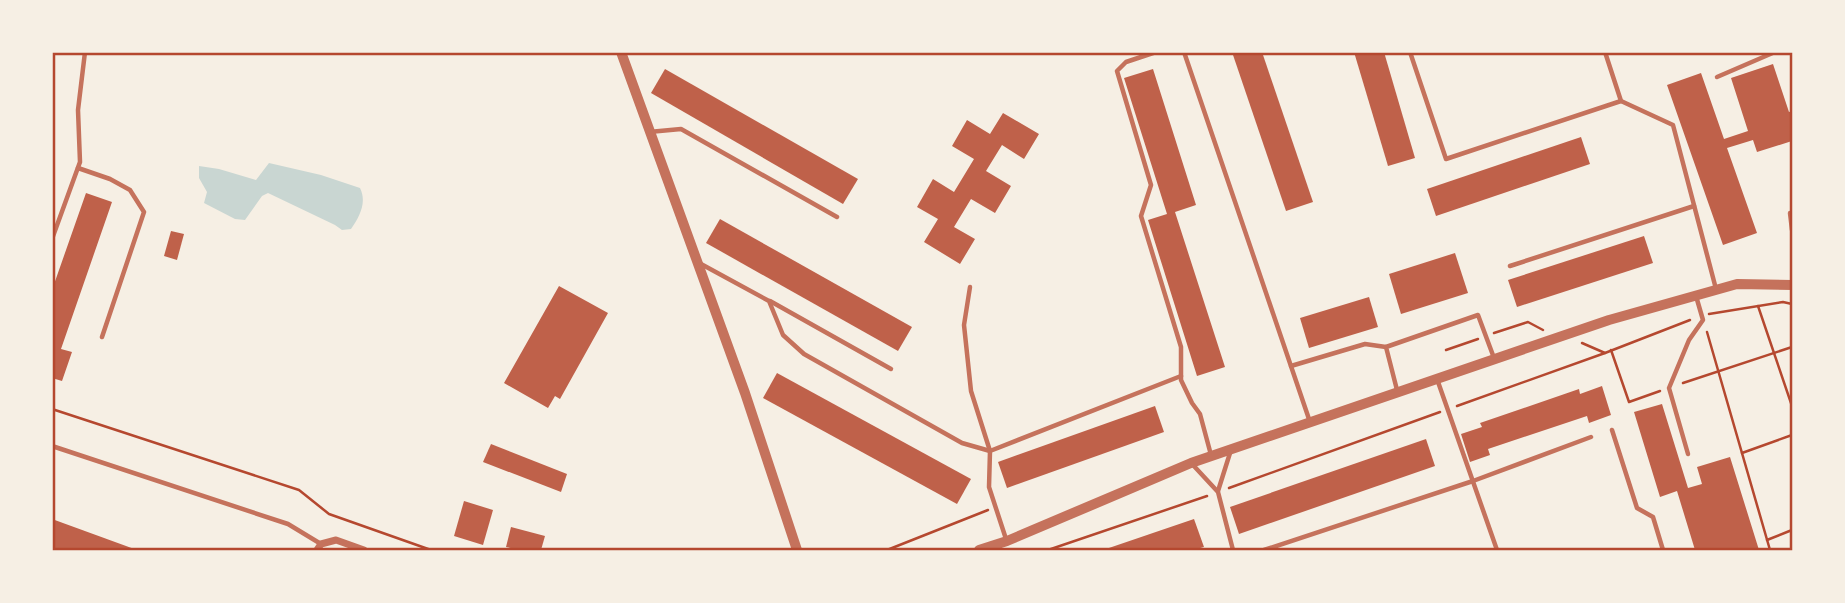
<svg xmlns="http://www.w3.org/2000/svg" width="1845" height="603" font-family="'IBM Plex Serif',serif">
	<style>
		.water { fill: #c9d6d2 }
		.building { fill: #bf614a }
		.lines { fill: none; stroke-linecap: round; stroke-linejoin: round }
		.path { stroke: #b5482f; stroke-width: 2.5 }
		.service { stroke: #c5725c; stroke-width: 4.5 }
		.minor { stroke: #c5725c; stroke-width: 7 }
		.tertiary { stroke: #c5725c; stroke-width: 10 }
		.neatline { fill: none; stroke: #b5482f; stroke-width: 2.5 }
	</style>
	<rect width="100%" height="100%" fill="#f6efe4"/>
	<path class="water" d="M269,163L321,175L360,188C367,202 360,216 351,229L342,230L335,225L268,193L262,196L245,220L235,219L204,203L207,192L199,178V166L219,169L256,180Z"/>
	<g class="building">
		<path d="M1232,52H1262L1313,202L1286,211Z"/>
		<path d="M1354,52H1384L1415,158L1388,166Z"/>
		<path d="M1773,64L1789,112L1792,111V141L1757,152L1753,140L1727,148L1757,233L1723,245L1667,85L1701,73L1724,139L1748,131L1731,78Z"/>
		<path d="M665,69L858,179L843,204L651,93Z"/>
		<path d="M1153,69L1196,205L1175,212L1225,367L1197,376L1148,220L1167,214L1124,78Z"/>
		<path d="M1003,113L1039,134L1024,159L1002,145L986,171L1011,186L995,213L971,199L954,227L975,239L960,264L924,242L938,219L917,207L933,179L954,192L974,159L952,146L967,120L990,134Z"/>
		<path d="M1581,137L1590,164L1436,216L1427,189Z"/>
		<path d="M86,193L112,202L61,349L72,352L62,381L52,378V290Z"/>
		<path d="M720,219L912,327L898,351L706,243Z"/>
		<path d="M171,231L184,234L177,260L164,256Z"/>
		<path d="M1644,236L1653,263L1517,307L1508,280Z"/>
		<path d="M1455,253L1468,293L1401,314L1389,274Z"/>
		<path d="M559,286L608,313L560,399L555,396L548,408L504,383Z"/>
		<path d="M1369,297L1378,327L1309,348L1300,318Z"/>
		<path d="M777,373L971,479L957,504L763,398Z"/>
		<path d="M1602,386L1611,415L1589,423L1587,416L1488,449L1490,455L1470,462L1461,434L1482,427L1480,423L1579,389L1580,394Z"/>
		<path d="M1662,404L1688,488L1702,484L1697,467L1730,457L1759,550H1695L1677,491L1660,497L1634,412Z"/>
		<path d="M1155,406L1164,432L1007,488L998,462Z"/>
		<path d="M1426,439L1435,466L1239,534L1230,507Z"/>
		<path d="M491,444L567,474L561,492L483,462Z"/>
		<path d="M464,501L493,510L483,545L454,536Z"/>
		<path d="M52,519L137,550H52Z"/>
		<path d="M1194,519L1204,547L1193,550H1103Z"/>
		<path d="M511,527L545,536L541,550H521L506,547Z"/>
	</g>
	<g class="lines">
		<g class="path">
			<path d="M1758,306L1792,406"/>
			<path d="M1709,314L1783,302L1792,304"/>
			<path d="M1707,332L1770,550"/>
			<path d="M1494,333L1528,322L1543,330"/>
			<path d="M1582,343L1605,353L1690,320"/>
			<path d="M1446,350L1478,339"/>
			<path d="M1611,350L1629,402L1660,391"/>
			<path d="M1683,383L1792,347"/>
			<path d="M1457,406L1605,353"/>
			<path d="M52,409L299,490L329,514L431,550"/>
			<path d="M1742,453L1792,435"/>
			<path d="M1229,488L1440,412"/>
			<path d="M1767,540L1792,530"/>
			<path d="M887,550L988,510"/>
			<path d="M1048,550L1207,496"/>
		</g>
		<g class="service">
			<path d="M1156,52L1126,62L1117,71L1151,185L1141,216L1181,347V380L1192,403L1200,414L1211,455"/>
			<path d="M1184,52L1310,422"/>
			<path d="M1410,52L1446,159L1621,101"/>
			<path d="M1605,52L1621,101L1673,125L1716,289"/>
			<path d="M1717,77L1775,52"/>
			<path d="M649,132L681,129L837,217"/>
			<path d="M78,168L110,179L130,190L144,212L102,337"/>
			<path d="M1790,213L1792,230"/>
			<path d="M52,239L80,162L78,110L85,52"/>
			<path d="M701,264L769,301L783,335L804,354L962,443L990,451"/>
			<path d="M1510,266L1694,206"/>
			<path d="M970,287L964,325L971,391L990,451"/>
			<path d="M770,301L891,369"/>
			<path d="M1291,366L1365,344L1386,347"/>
			<path d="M1437,379L1497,550"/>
			<path d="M1397,390L1386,347L1478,315L1494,358"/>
			<path d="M1612,430L1637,508L1653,517L1663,550"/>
			<path d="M52,446L288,524L321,544"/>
			<path d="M1688,454L1669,388L1689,340L1703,320L1696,296"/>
			<path d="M1193,465L1218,492L1233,550"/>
			<path d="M1218,491L1230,453"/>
			<path d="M1006,539L989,487L990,451L1181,376"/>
			<path d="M1264,550L1473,481L1591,437"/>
		</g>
		<path class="minor" d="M317,550L321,544L336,540L364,550"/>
		<g class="tertiary">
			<path d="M621,52L745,393L797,550"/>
			<path d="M979,550L1007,541L1191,463L1609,320L1737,284L1792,285"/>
		</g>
	</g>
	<rect width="1845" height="603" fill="none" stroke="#f6efe4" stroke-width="108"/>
	<rect x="54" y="54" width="1737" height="495" class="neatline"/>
</svg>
